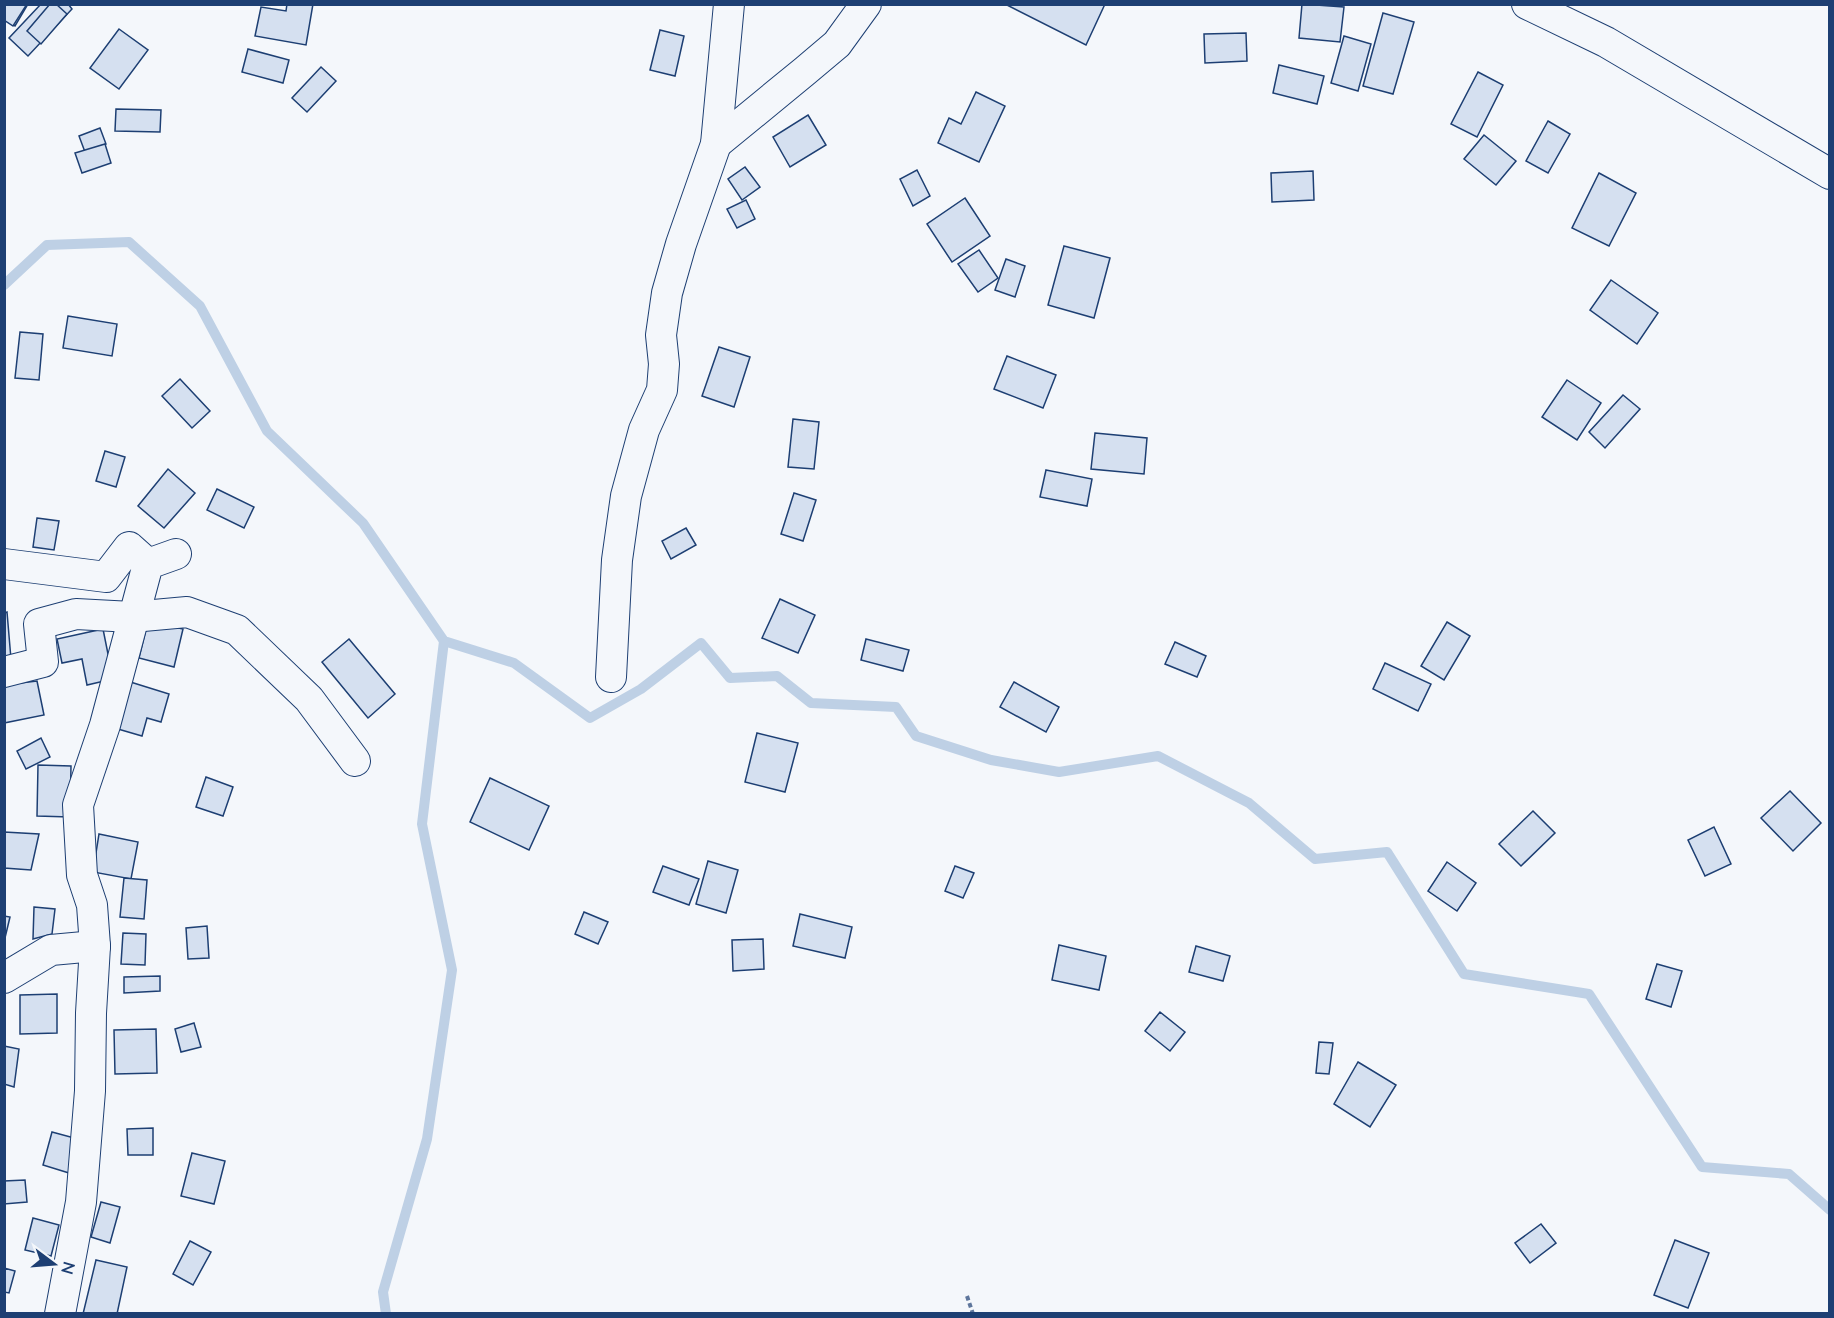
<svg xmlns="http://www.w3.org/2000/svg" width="1834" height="1318" font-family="Lato,sans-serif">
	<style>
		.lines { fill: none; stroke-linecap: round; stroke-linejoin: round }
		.stream { stroke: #bed0e5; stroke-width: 10 }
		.building { fill: #d5e0f0; stroke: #1d3f73; stroke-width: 1.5 }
		.street-casing { stroke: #1d3f73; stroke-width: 32 }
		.path { stroke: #5e769c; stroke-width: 4; stroke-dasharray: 4.5 3; stroke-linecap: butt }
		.street { stroke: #f4f7fb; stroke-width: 30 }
	</style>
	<rect width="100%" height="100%" fill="#f4f7fb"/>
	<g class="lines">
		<g class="stream">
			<path d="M4,285L47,245L129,242L200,306L267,431L363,523L444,641L514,663L590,718L641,689L701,643L730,678L777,676L811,703L896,707L916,736L991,760L1059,772L1158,756L1249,803L1315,859L1387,852L1464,974L1589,994L1702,1167L1789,1174L1830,1210"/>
			<path d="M386,1314L383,1292L427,1139L452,970L422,824L444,641"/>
		</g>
	</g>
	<g class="building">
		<path d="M4,4H28L15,26L4,19Z"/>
		<path d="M4,4H27L13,26L4,20Z"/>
		<path d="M41,4H68L72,9L28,56L9,38Z"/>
		<path d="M50,4H56L67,14L41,44L27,31Z"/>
		<path d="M287,4H313L306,45L255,36L261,7L286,11Z"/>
		<path d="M1005,4H1105L1086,45Z"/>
		<path d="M1302,4L1344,7L1340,42L1299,38Z"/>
		<path d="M1383,13L1414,22L1393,94L1363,86Z"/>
		<path d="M119,29L148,50L119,89L90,68Z"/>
		<path d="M660,30L684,36L675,76L650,70Z"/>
		<path d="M1246,33L1247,61L1205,63L1204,34Z"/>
		<path d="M1344,36L1371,44L1358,91L1331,83Z"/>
		<path d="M248,49L289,60L283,83L242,72Z"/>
		<path d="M1279,65L1324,76L1317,104L1273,93Z"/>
		<path d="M321,67L336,81L307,112L292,98Z"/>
		<path d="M1478,72L1503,85L1477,137L1451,124Z"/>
		<path d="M976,92L1005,106L979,162L938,143L949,118L961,124Z"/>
		<path d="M116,109L161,110L160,132L115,131Z"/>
		<path d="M808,115L826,145L790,167L773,137Z"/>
		<path d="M1548,121L1570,134L1548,173L1526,161Z"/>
		<path d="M100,128L106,144L85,152L79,136Z"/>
		<path d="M1484,135L1516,161L1496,185L1464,159Z"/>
		<path d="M105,144L111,163L82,173L75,153Z"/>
		<path d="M745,167L760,187L742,200L728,179Z"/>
		<path d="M917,170L930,196L913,206L900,179Z"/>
		<path d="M1313,171L1314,200L1272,202L1271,173Z"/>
		<path d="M1599,173L1636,193L1609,246L1572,228Z"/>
		<path d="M965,198L990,236L952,262L927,224Z"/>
		<path d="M746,200L755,219L737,228L727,209Z"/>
		<path d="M1064,246L1110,258L1094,318L1048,305Z"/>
		<path d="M979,250L998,278L978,292L958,264Z"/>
		<path d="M1006,259L1025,266L1015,297L995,290Z"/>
		<path d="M1611,280L1658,313L1637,344L1590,310Z"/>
		<path d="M68,316L117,324L112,356L63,348Z"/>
		<path d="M20,332L43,334L39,380L15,378Z"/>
		<path d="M719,347L750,357L734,407L702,396Z"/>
		<path d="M1007,356L1056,375L1043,408L994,389Z"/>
		<path d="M180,379L210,411L192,428L162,396Z"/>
		<path d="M1567,380L1601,403L1577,440L1542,417Z"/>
		<path d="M1623,395L1640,409L1605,448L1589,432Z"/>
		<path d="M793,419L819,422L814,469L788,467Z"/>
		<path d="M1095,433L1147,438L1144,474L1091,469Z"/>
		<path d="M105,451L125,457L116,487L96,481Z"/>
		<path d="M168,469L195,493L164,528L138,506Z"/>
		<path d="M1046,470L1092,479L1087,506L1040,497Z"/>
		<path d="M217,489L254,507L244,528L207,510Z"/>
		<path d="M794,493L816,500L803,541L781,534Z"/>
		<path d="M37,518L59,521L54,550L33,547Z"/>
		<path d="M686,528L696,545L671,559L662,541Z"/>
		<path d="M780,599L815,615L798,653L762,638Z"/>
		<path d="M7,612L11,659L4,660V613Z"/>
		<path d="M148,621L183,629L174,667L139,658Z"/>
		<path d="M1447,622L1470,636L1444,680L1421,666Z"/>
		<path d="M103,629L113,679L87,685L82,659L62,663L57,639Z"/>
		<path d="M349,639L395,694L368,718L322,662Z"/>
		<path d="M866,639L909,650L903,671L861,660Z"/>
		<path d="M1175,642L1206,656L1197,677L1165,664Z"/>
		<path d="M1385,663L1431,684L1418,711L1373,689Z"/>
		<path d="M124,680L169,694L161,722L147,718L142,736L111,727Z"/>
		<path d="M37,681L44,715L4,723V685Z"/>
		<path d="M1014,682L1059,707L1046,732L1000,707Z"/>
		<path d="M757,733L798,743L785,792L745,782Z"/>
		<path d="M41,738L50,757L26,769L17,751Z"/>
		<path d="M38,765L71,766L70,817L37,816Z"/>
		<path d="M206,777L233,787L223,816L196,807Z"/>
		<path d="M490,778L549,806L529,850L470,822Z"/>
		<path d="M1790,791L1821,823L1793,851L1761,818Z"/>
		<path d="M1533,811L1555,833L1521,866L1499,844Z"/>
		<path d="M1714,827L1731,864L1705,876L1688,840Z"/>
		<path d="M4,832L39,834L31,870L4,868Z"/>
		<path d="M99,834L138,842L131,879L93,872Z"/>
		<path d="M708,861L738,870L726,913L696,904Z"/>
		<path d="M1447,862L1476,883L1457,911L1428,891Z"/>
		<path d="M663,866L699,879L689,905L653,892Z"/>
		<path d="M955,866L974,873L963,898L945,891Z"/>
		<path d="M124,878L147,880L144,919L120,917Z"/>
		<path d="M34,907L55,909L52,934L33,939Z"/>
		<path d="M584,912L608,922L598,944L575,934Z"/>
		<path d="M800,914L852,927L845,958L793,946Z"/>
		<path d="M4,916L10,917L4,942Z"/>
		<path d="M207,926L209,958L188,959L186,928Z"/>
		<path d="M123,933L146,934L145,965L121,964Z"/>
		<path d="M763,939L764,969L733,971L732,940Z"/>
		<path d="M1059,945L1106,956L1099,990L1052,980Z"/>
		<path d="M1196,946L1230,956L1223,981L1189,972Z"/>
		<path d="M1657,964L1682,971L1671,1007L1646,999Z"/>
		<path d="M160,976V991L124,993V977Z"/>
		<path d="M57,994V1033L20,1034V995Z"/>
		<path d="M1160,1012L1185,1032L1170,1051L1145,1031Z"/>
		<path d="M194,1023L201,1047L181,1052L175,1029Z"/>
		<path d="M156,1029L157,1073L115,1074L114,1030Z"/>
		<path d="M1319,1042L1333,1043L1329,1074L1316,1073Z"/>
		<path d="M4,1046L19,1049L14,1087L4,1084Z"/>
		<path d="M1358,1062L1396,1085L1370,1127L1334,1104Z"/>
		<path d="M153,1128V1155H128L127,1129Z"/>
		<path d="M52,1132L78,1139L69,1173L43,1165Z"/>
		<path d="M192,1153L225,1161L214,1204L181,1196Z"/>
		<path d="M25,1180L27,1202L4,1204V1181Z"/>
		<path d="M101,1202L120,1207L110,1243L91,1237Z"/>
		<path d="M33,1218L59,1225L51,1256L25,1250Z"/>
		<path d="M1541,1224L1556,1243L1530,1263L1515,1243Z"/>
		<path d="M1675,1240L1709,1253L1688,1308L1654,1295Z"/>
		<path d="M190,1241L211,1252L193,1285L173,1274Z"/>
		<path d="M96,1260L127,1267L117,1314H83Z"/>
		<path d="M4,1268L15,1271L9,1293L4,1292Z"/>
	</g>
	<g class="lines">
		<g class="street-casing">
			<g id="street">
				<path d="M1527,4L1606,42L1830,174"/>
				<path d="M716,144L805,71L837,44L866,4"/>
				<path d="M4,564L106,577L129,547L148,564"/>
				<path d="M4,672L43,662L39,624L76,614L132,617L187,612L237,630L309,699L355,761"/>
				<path d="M611,677L617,560L626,496L644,430L662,390L664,364L661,335L667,293L681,244L716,144L729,4"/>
				<path d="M4,978L51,950L95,946"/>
				<path d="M60,1314L81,1202L90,1091L91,1013L95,946L92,905L82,875L78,805L105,725L148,564L176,554"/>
			</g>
		</g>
		<path class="path" d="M967,1296L973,1314"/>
		<use href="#street" class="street"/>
	</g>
	<rect width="1834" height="1318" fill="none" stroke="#1d3f73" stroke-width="12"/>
	<g transform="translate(54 1264) rotate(106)" stroke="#f4f7fb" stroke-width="4.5" paint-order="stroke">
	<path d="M0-4.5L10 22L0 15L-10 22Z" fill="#1d3f73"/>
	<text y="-9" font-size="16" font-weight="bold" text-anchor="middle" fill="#1d3f73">N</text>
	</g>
</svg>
